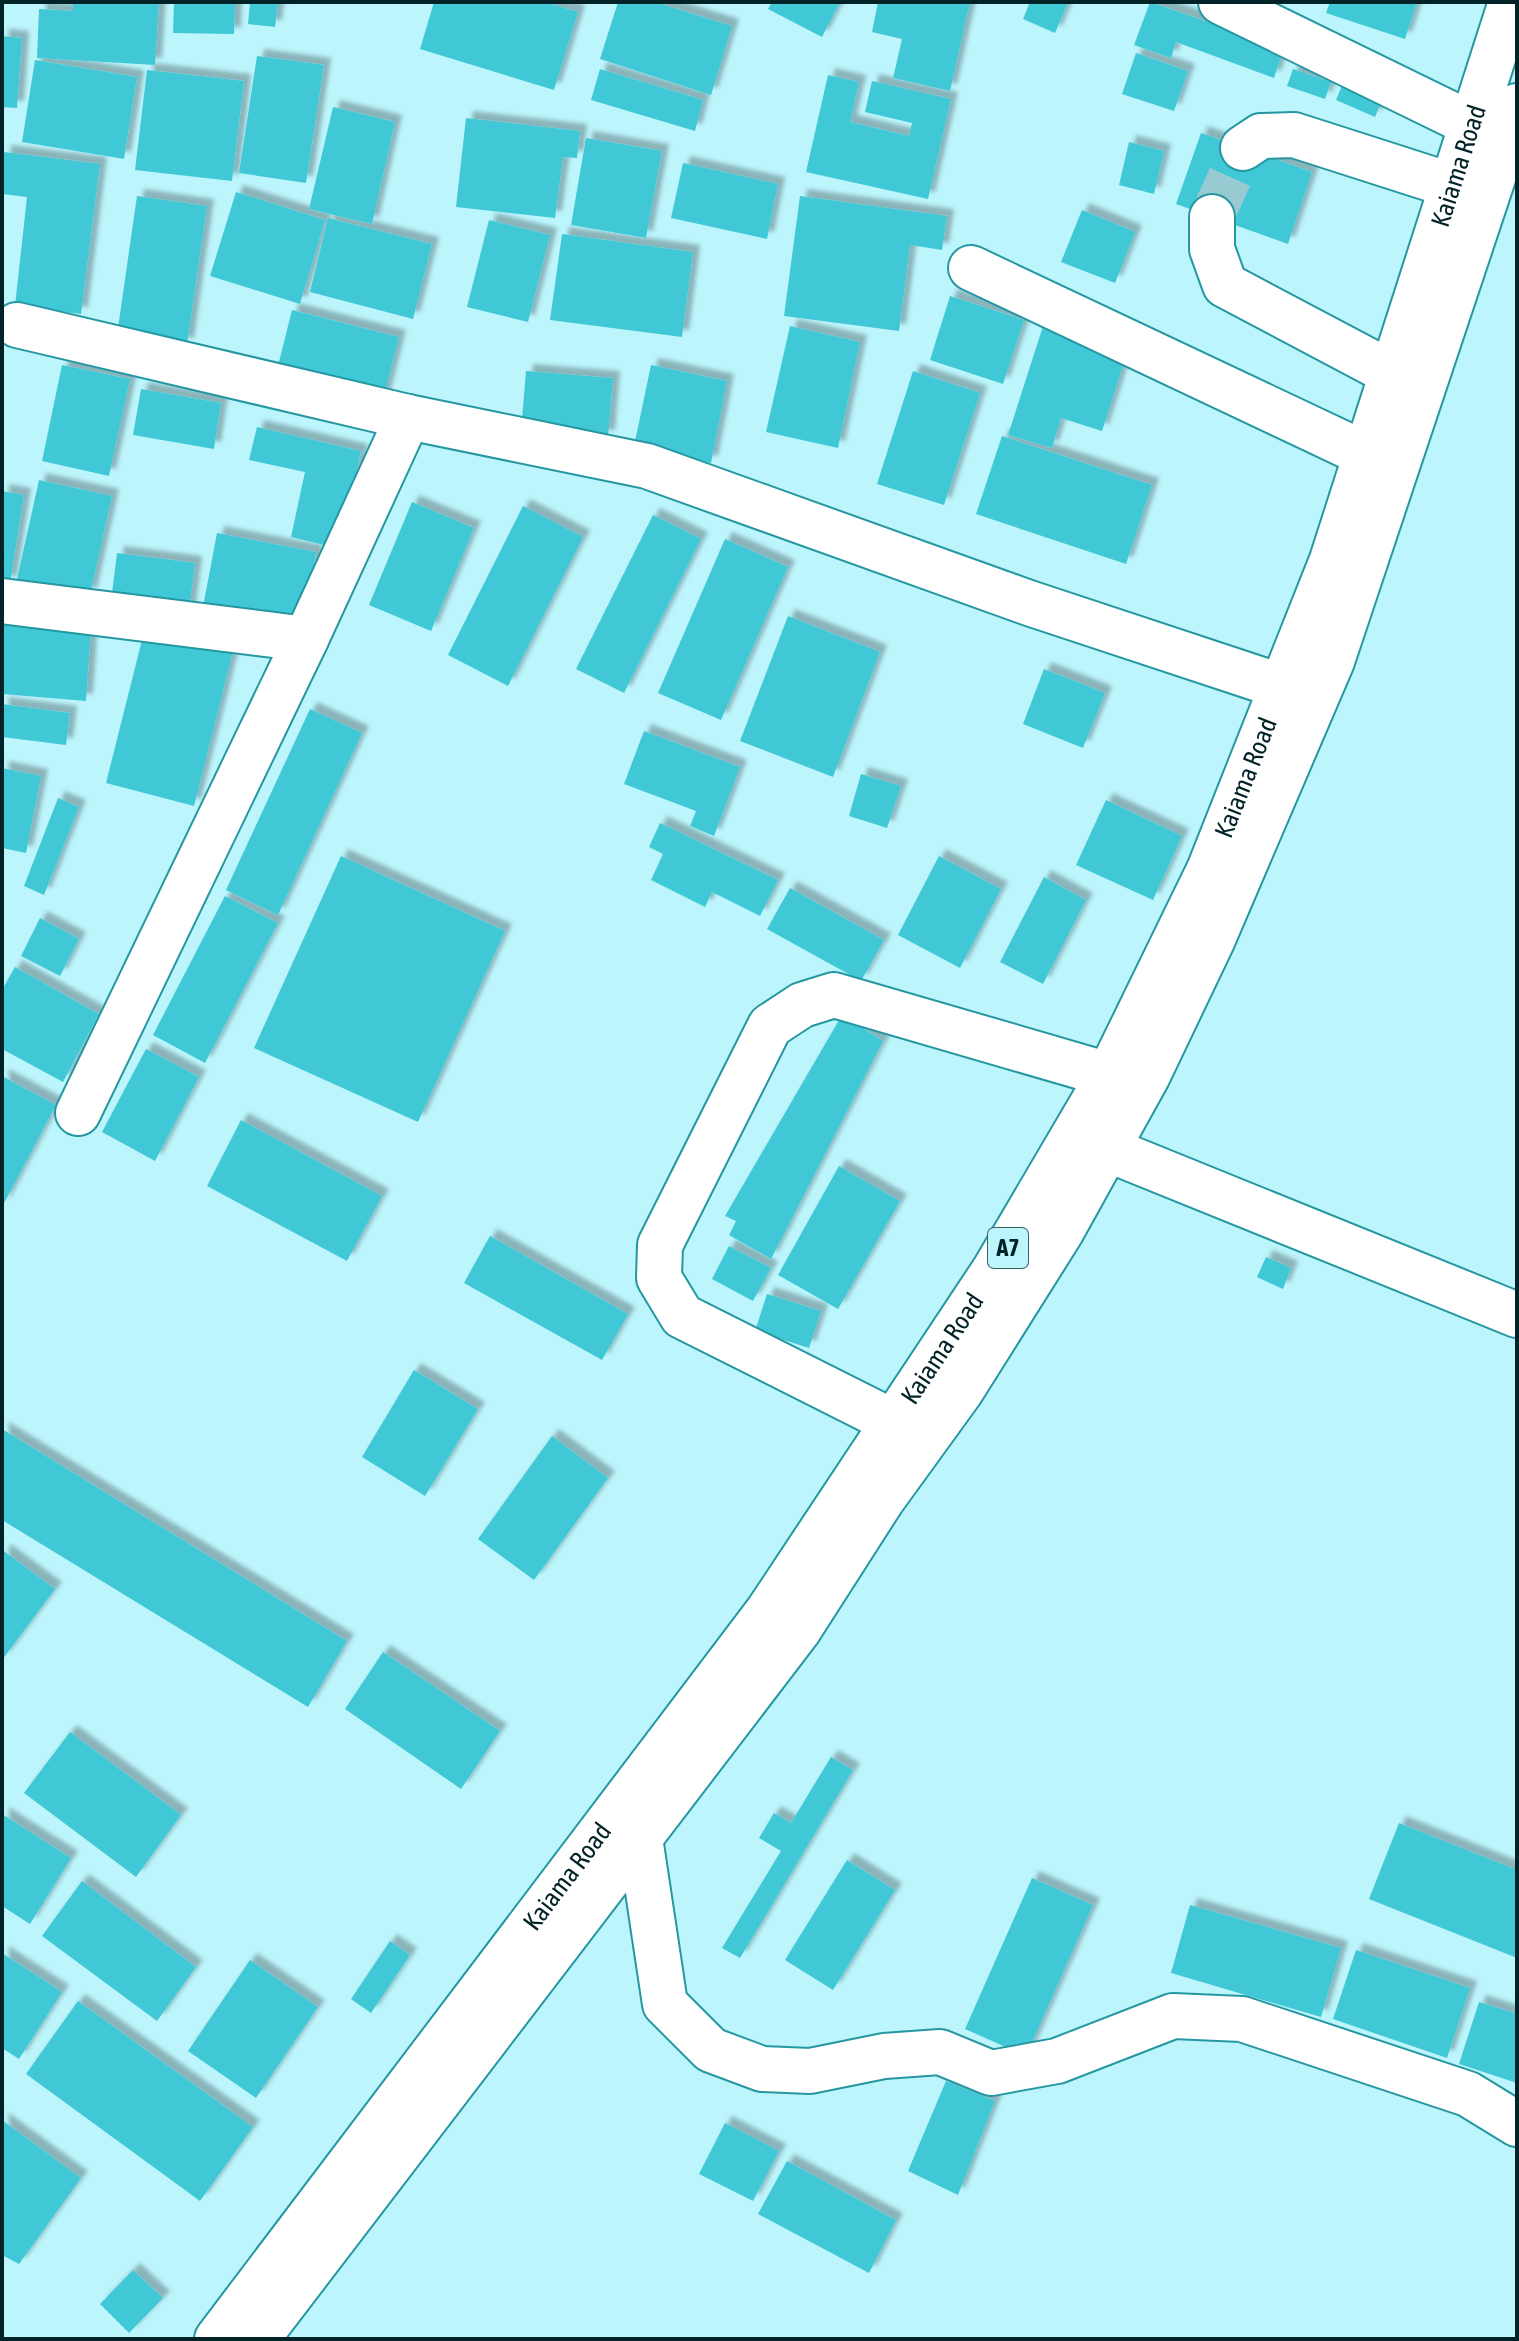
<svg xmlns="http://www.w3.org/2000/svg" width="1519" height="2341" font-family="'Asap Condensed',sans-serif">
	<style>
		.building { fill: #41c8d6; filter: url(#shadow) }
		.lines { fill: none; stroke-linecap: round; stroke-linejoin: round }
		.minor-tunnel { stroke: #97cbd1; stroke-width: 44; stroke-dasharray: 44 22; stroke-linecap: butt }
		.minor-casing { stroke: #2597a2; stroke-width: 48 }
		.highway-casing { stroke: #2597a2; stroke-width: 48 }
		.minor { stroke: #fff; stroke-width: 44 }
		.highway { stroke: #fff; stroke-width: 44 }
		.labels { text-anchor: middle; stroke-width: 6; stroke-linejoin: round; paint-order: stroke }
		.shield { fill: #bcf5fc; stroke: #396166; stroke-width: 2 }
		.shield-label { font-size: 24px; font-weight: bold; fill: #012226 }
		.street-label { font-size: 26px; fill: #012226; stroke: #bcf5fc }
	</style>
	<defs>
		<filter id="shadow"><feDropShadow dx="7" dy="-7" stdDeviation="2" flood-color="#0004"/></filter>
	</defs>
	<rect width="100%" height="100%" fill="#bcf5fc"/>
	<g class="building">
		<path d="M73,2H159L155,65L37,58L39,9L73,11Z"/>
		<path d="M174,2H235L234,34L173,33Z"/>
		<path d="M250,2H278L275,27L248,24Z"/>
		<path d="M434,2H545L578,12L554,90L420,49Z"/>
		<path d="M618,2H655L732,26L711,95L600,59Z"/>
		<path d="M772,2H840L822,37L768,9Z"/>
		<path d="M878,2H970L950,91L893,78L902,39L872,32Z"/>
		<path d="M1030,2H1068L1055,33L1023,19Z"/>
		<path d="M1150,2L1284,48L1274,78L1176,42L1171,58L1134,45Z"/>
		<path d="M1330,2H1417L1405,39L1326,13Z"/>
		<path d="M2,36L22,38L17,108L2,107Z"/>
		<path d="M1136,53L1188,71L1174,111L1122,94Z"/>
		<path d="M257,56L324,65L306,183L239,173Z"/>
		<path d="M35,60L137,77L124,159L22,142Z"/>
		<path d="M600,69L703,100L695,131L591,100Z"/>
		<path d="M1293,69L1331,82L1325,99L1287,86Z"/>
		<path d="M147,70L244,81L232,181L135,170Z"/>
		<path d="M828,75L859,82L850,122L909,136L912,123L865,112L872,81L951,99L928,199L806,172Z"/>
		<path d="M1346,76L1385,93L1375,117L1336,100Z"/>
		<path d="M333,107L395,122L372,224L309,209Z"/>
		<path d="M466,118L580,131L577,158L563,157L555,218L456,207Z"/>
		<path d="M1201,133L1312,172L1288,244L1176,204Z"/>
		<path d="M586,138L662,151L646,238L571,225Z"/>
		<path d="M1129,142L1164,151L1154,194L1119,185Z"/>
		<path d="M4,152L100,164L81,314L15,306L27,197L2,194Z"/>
		<path d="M683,163L778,184L767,239L671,218Z"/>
		<path d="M236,192L325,220L300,304L210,276Z"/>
		<path d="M137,196L207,206L187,345L117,335Z"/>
		<path d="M800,196L947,216L942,250L910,245L899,331L784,316Z"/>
		<path d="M1082,210L1135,232L1115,283L1061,262Z"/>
		<path d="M328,218L432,244L413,319L310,292Z"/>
		<path d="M489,220L550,235L528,322L467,307Z"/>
		<path d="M562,234L693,252L682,337L550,320Z"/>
		<path d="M950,296L1024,320L1003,384L930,360Z"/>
		<path d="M292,310L399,337L383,400L276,374Z"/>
		<path d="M1044,323L1128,350L1102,431L1061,418L1052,448L1008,435Z"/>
		<path d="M790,326L860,342L838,448L766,432Z"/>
		<path d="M62,365L130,379L109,476L42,461Z"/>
		<path d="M651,365L727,381L711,463L634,446Z"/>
		<path d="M526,371L613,378L608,437L521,431Z"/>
		<path d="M913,371L980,393L944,505L877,484Z"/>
		<path d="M141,389L221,403L214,449L133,435Z"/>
		<path d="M257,427L361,451L340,549L291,537L305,472L249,460Z"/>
		<path d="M1002,436L1152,485L1126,564L976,514Z"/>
		<path d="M39,480L112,496L90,595L17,579Z"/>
		<path d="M2,491L24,495L10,583L2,582Z"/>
		<path d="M412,502L474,528L431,631L369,605Z"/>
		<path d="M523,506L583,537L508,686L448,655Z"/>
		<path d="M653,515L701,539L624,693L576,669Z"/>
		<path d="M217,533L316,552L302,627L203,607Z"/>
		<path d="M725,539L788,567L721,720L658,693Z"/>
		<path d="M117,553L195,563L189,611L111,601Z"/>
		<path d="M788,616L880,652L833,777L740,741Z"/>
		<path d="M2,620L91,627L86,701L2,694Z"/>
		<path d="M145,628L233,651L194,806L106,783Z"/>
		<path d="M1044,669L1105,693L1083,748L1023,724Z"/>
		<path d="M2,704L70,713L66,745L2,737Z"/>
		<path d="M310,709L362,733L278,915L226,890Z"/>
		<path d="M644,731L740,767L714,836L690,826L696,811L624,784Z"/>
		<path d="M2,768L41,776L26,853L2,848Z"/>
		<path d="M861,774L901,786L887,828L849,816Z"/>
		<path d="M58,798L79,807L44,895L24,886Z"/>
		<path d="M1106,800L1182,836L1153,900L1076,865Z"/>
		<path d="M660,823L778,880L760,916L712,892L705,907L651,880L663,854L649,847Z"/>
		<path d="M341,856L505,931L418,1122L254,1048Z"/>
		<path d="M939,856L1001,889L960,968L898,935Z"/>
		<path d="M1044,877L1086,900L1043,984L1000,962Z"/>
		<path d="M790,888L884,940L861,981L767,929Z"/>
		<path d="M225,896L278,923L205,1063L153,1035Z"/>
		<path d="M40,918L79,939L60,976L21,956Z"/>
		<path d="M15,967L99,1014L63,1082L2,1049V990Z"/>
		<path d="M842,1015L883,1041L771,1259L729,1235L736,1221L725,1216Z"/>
		<path d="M146,1049L199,1077L155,1161L102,1132Z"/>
		<path d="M2,1076L56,1105L2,1207Z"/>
		<path d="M241,1120L382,1196L347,1261L207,1186Z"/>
		<path d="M839,1166L900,1201L838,1309L778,1275Z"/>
		<path d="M490,1236L628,1314L602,1360L464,1283Z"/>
		<path d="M729,1246L771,1268L753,1301L712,1279Z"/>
		<path d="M1266,1257L1291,1268L1283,1289L1257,1277Z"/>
		<path d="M767,1294L821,1311L809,1348L755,1331Z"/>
		<path d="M414,1370L478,1409L425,1496L362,1457Z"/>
		<path d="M2,1429L347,1641L308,1707L2,1520Z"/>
		<path d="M552,1436L608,1478L534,1580L478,1539Z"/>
		<path d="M4,1551L55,1589L2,1660V1554Z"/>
		<path d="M383,1652L500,1731L461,1789L345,1709Z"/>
		<path d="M70,1732L181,1815L136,1877L24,1793Z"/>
		<path d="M831,1757L853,1770L740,1958L722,1948L781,1851L759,1838L774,1813L791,1823Z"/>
		<path d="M2,1814L71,1858L30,1924L2,1906Z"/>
		<path d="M1399,1823L1517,1870V1958L1369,1899Z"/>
		<path d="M847,1860L895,1890L833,1990L785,1960Z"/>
		<path d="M1032,1878L1093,1905L1026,2056L965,2029Z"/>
		<path d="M82,1881L196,1967L157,2021L42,1936Z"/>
		<path d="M1190,1905L1341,1948L1321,2017L1171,1973Z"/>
		<path d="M390,1941L410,1955L371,2013L351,1999Z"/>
		<path d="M1356,1950L1470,1988L1447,2058L1333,2019Z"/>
		<path d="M2,1953L62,1992L19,2059L2,2048Z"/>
		<path d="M250,1960L318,2007L256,2098L188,2051Z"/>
		<path d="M78,2001L253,2127L200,2201L26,2074Z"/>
		<path d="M1479,2002L1517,2014V2083L1459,2064Z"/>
		<path d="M946,2081L995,2101L958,2195L908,2171Z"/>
		<path d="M2,2120L81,2178L19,2264L2,2255Z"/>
		<path d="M725,2123L779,2151L753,2201L699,2174Z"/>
		<path d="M787,2161L896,2220L869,2273L758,2214Z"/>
		<path d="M133,2270L163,2298L129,2333L100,2304Z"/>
	</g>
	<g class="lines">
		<path class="minor-tunnel" d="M1212,217L1243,148"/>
		<g class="minor-casing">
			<g id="minor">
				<path d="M1221,2L1473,125L1509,137"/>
				<path d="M1243,148L1261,136L1294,135L1453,186"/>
				<path d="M1212,217V249L1225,285L1393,374"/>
				<path d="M971,268L1367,455"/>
				<path d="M17,325L408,417L647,466L1029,603L1283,687"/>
				<path d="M2,601L306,639"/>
				<path d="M78,1113L306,639L408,417"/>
				<path d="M1107,1149L1517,1315"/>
				<path d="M891,1421L682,1316L659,1278L660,1245L770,1026L802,1005L834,995L1109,1075"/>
				<path d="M640,1838L665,2004L711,2050L762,2069L810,2071L884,2056L940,2052L991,2073L1057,2061L1173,2016L1242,2019L1468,2094L1517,2124"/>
			</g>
		</g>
		<g class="highway-casing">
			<g id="highway">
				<path id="s1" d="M217,2339L768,1611L995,1269L1109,1075L1209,870L1332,560L1511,2"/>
				<path d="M257,2339L798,1631L882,1500L961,1391L1061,1232L1148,1075L1212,941L1332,661L1517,106"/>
			</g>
		</g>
		<use href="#minor" class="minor"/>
		<use href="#highway" class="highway"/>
	</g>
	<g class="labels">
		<rect class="shield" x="988" y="1228" width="40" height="40" rx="6"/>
		<g class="shield-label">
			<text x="1008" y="1256">A7</text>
		</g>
		<g class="street-label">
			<text dy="9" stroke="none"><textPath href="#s1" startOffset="2524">Kaiama Road</textPath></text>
			<text dy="9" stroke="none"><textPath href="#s1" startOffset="1876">Kaiama Road</textPath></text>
			<text dy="9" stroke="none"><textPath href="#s1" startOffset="1228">Kaiama Road</textPath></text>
			<text dy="9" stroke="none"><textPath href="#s1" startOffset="580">Kaiama Road</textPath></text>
		</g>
	</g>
	<rect width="1519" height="2341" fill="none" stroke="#012226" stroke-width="8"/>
</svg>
